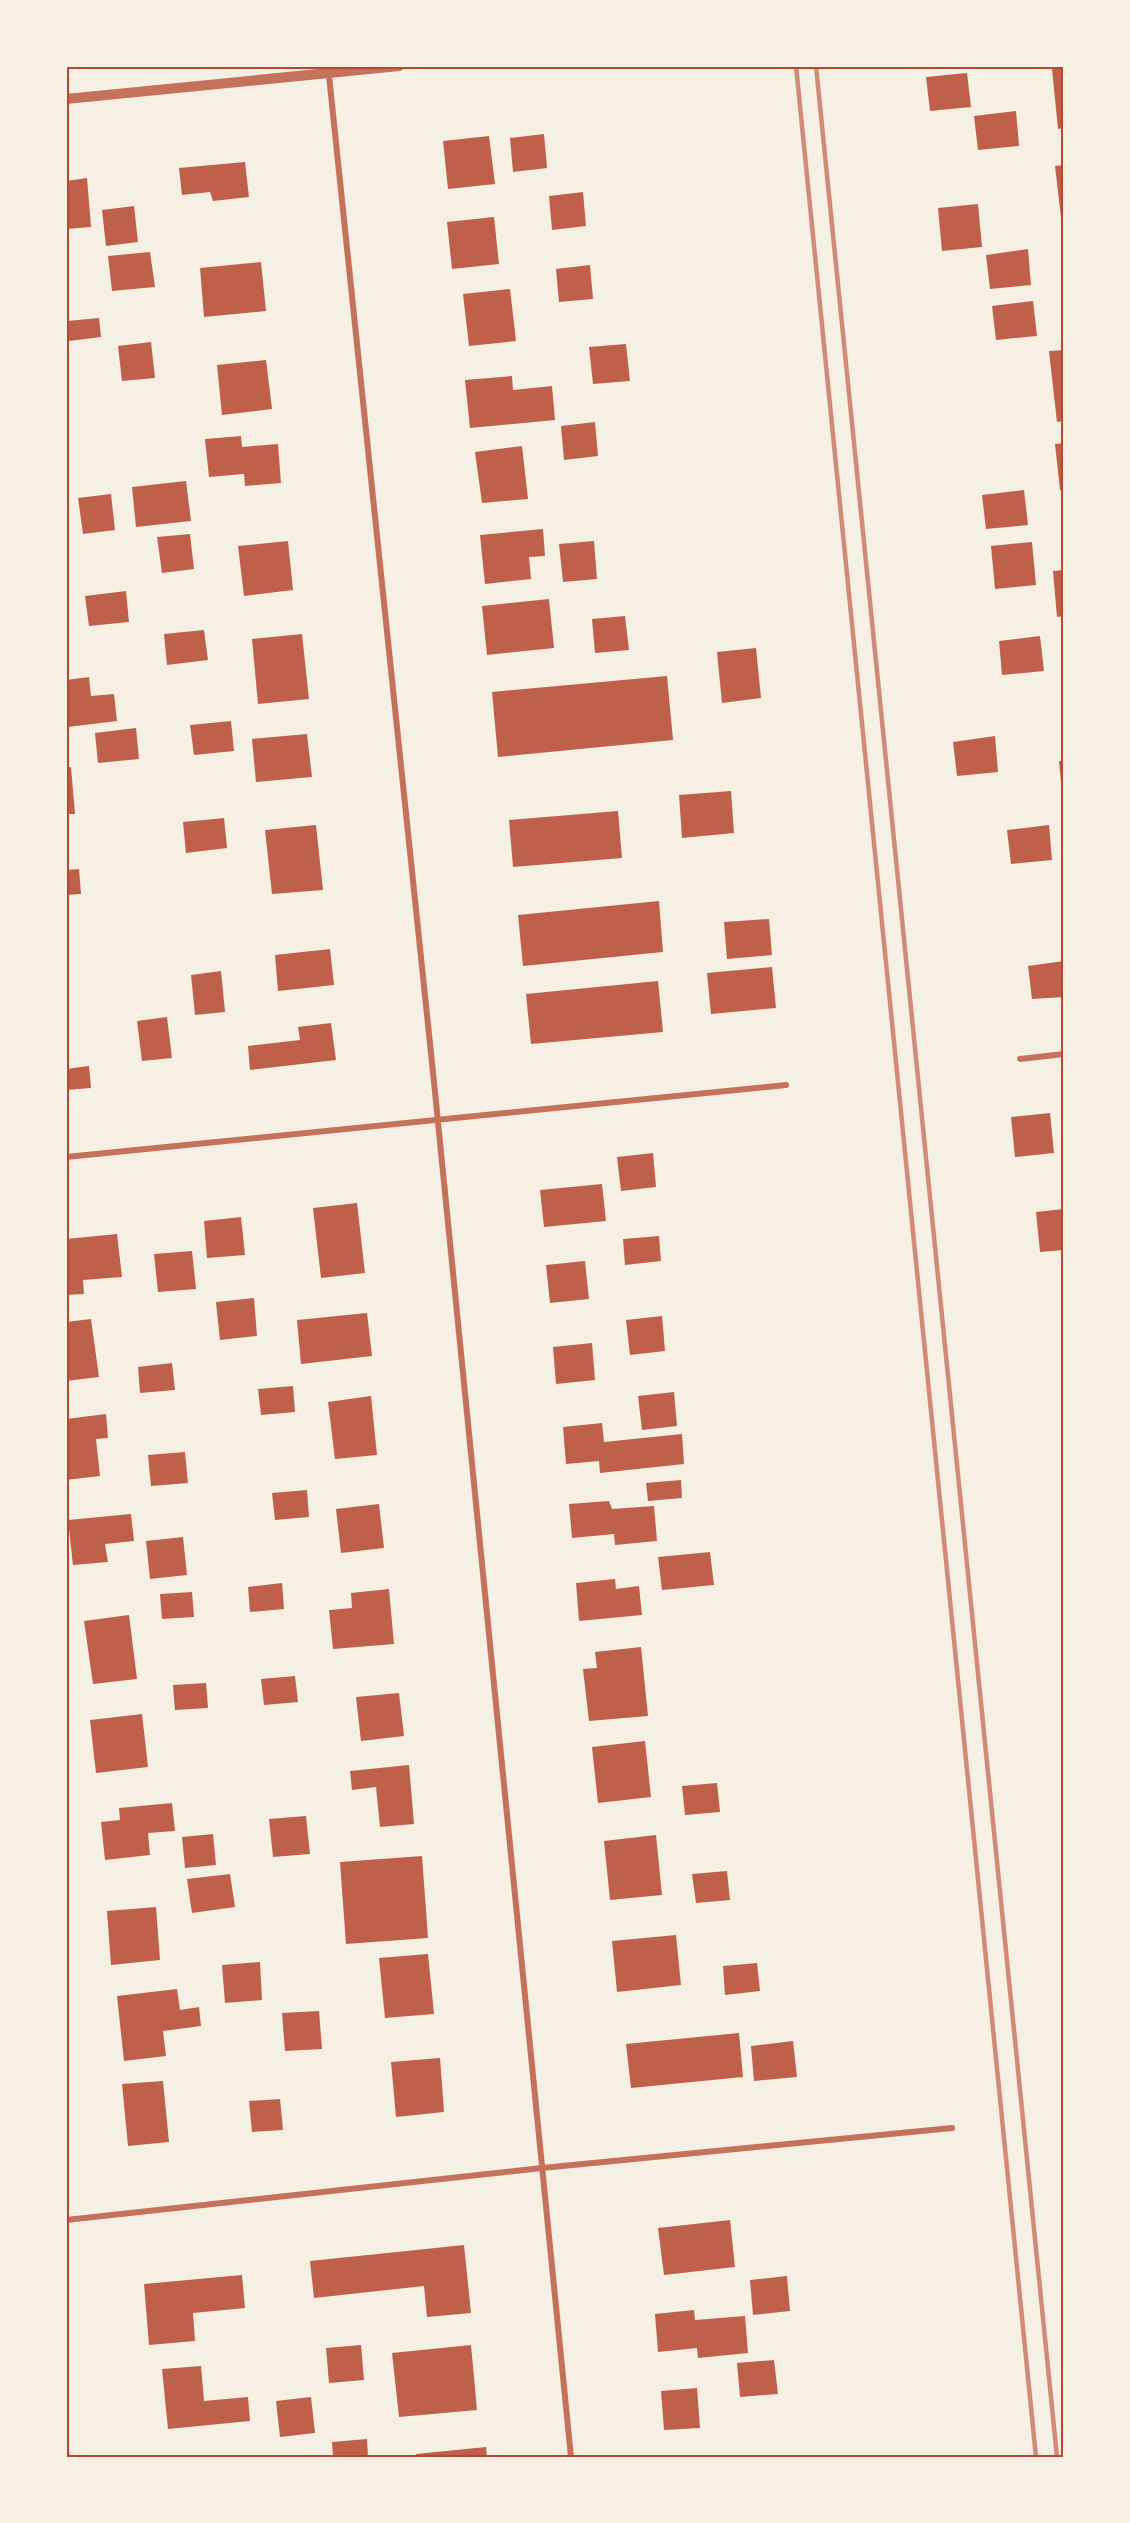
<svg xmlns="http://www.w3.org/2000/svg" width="1130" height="2523" font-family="Montserrat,sans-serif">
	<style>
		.building { fill: #bf614a }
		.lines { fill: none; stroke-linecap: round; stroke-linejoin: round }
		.minor { stroke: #c5725c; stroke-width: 6 }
		.tertiary { stroke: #c5725c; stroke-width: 10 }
		.rail { stroke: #cf8b77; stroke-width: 4.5 }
		.neatline { fill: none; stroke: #b5482f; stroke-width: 2 }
	</style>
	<rect width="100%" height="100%" fill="#f6efe4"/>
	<g class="building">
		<path d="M1064,67V128L1058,129L1052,69Z"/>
		<path d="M967,73L971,107L930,111L926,77Z"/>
		<path d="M1016,111L1019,146L978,150L974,116Z"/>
		<path d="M544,134L547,168L513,172L510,138Z"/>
		<path d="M489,136L495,184L448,189L443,141Z"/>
		<path d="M245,162L249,197L213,201L210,192L182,195L179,168Z"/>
		<path d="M1064,165V225L1062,226L1055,166Z"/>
		<path d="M87,178L91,227L66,229V181Z"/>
		<path d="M583,192L586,226L552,230L549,196Z"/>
		<path d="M978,204L982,247L942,251L938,208Z"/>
		<path d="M134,206L138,242L106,246L102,210Z"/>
		<path d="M494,217L499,264L452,269L447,222Z"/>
		<path d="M1028,249L1031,285L990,289L986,255Z"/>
		<path d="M150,252L155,287L112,291L108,256Z"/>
		<path d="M261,262L266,311L204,317L200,268Z"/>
		<path d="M590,265L593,299L559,302L556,269Z"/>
		<path d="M510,289L516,341L469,346L463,294Z"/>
		<path d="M1033,301L1037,336L996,340L992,306Z"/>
		<path d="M99,318L101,337L69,341L67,321Z"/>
		<path d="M151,342L155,378L122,381L118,346Z"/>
		<path d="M626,344L630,381L593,384L589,347Z"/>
		<path d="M1064,350V421L1057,422L1049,351Z"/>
		<path d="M266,360L272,409L222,415L217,365Z"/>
		<path d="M512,376L513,390L552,386L555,420L470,428L465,380Z"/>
		<path d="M595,422L598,456L564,460L561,426Z"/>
		<path d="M241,436L242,447L278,444L281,483L245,486L244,474L209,477L205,439Z"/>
		<path d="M1064,443V489L1060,490L1055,444Z"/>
		<path d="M522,446L528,499L482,503L475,452Z"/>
		<path d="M186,481L191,521L136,527L132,487Z"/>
		<path d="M1024,490L1028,525L986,529L982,495Z"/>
		<path d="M111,494L115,530L83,534L78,498Z"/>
		<path d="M543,529L545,556L529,557L531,579L485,584L480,535Z"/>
		<path d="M190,534L194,569L162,573L157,537Z"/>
		<path d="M288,541L293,590L244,596L238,546Z"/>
		<path d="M594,541L597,579L563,582L559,544Z"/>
		<path d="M1032,542L1036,585L995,589L991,546Z"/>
		<path d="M1064,570V616L1057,617L1053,571Z"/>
		<path d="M126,591L129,622L89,626L85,596Z"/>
		<path d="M549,599L554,648L487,655L482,606Z"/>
		<path d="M625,616L629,650L595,653L592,619Z"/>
		<path d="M204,630L208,660L167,665L164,634Z"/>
		<path d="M302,634L309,699L258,704L252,639Z"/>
		<path d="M1040,636L1044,671L1002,675L999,641Z"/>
		<path d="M756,648L761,698L722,703L717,652Z"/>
		<path d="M667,676L673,740L498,757L492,692Z"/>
		<path d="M89,677L91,696L114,694L117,721L68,727L66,680Z"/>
		<path d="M231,721L234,751L194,755L190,725Z"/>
		<path d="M136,728L139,759L98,763L95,733Z"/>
		<path d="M307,734L312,777L256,782L252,739Z"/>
		<path d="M995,736L998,772L957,776L953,742Z"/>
		<path d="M1059,761H1064V792L1062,793Z"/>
		<path d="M71,767L75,814H66V768Z"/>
		<path d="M731,791L734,833L682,838L679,795Z"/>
		<path d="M618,811L622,858L513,867L509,820Z"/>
		<path d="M224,818L227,848L186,853L183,822Z"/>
		<path d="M316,825L323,890L272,894L265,830Z"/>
		<path d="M1049,825L1052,860L1011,864L1007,830Z"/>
		<path d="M79,869L81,894L66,895V870Z"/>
		<path d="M659,901L663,952L523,966L518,915Z"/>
		<path d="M769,919L772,955L727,959L724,922Z"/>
		<path d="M330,949L334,985L278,991L275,955Z"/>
		<path d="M1064,961V997L1032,999L1028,966Z"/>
		<path d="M772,967L776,1008L711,1014L707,973Z"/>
		<path d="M221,971L225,1012L195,1015L191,975Z"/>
		<path d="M658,981L663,1032L531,1044L526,994Z"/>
		<path d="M167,1017L172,1058L142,1061L137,1021Z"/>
		<path d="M331,1023L336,1060L250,1070L248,1046L300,1040L298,1027Z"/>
		<path d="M89,1066L91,1088L66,1090V1069Z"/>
		<path d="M1050,1113L1054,1153L1015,1157L1011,1117Z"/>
		<path d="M653,1153L656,1187L621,1191L617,1157Z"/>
		<path d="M602,1184L606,1221L544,1227L540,1190Z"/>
		<path d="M357,1203L365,1273L321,1278L313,1208Z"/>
		<path d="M1064,1209V1250L1040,1252L1036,1212Z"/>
		<path d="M241,1217L245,1255L207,1258L204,1221Z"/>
		<path d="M117,1234L122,1277L83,1280L84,1294L66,1295V1239Z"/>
		<path d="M659,1236L661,1261L625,1265L623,1239Z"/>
		<path d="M192,1251L196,1289L158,1292L154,1254Z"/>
		<path d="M585,1261L589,1299L550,1303L546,1265Z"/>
		<path d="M254,1298L257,1336L220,1340L216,1302Z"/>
		<path d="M367,1313L372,1356L301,1364L297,1320Z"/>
		<path d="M662,1316L665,1351L630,1355L626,1320Z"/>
		<path d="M91,1319L99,1377L66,1381V1322Z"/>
		<path d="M592,1343L595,1380L556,1384L553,1347Z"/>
		<path d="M172,1363L175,1390L140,1393L138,1367Z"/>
		<path d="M293,1386L295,1412L261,1415L258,1389Z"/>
		<path d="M674,1392L677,1426L642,1430L638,1396Z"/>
		<path d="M371,1396L377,1455L335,1459L328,1402Z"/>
		<path d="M106,1414L108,1438L96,1439L100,1476L66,1480V1419Z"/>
		<path d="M602,1423L604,1442L682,1434L684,1464L600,1473L599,1461L566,1464L563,1427Z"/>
		<path d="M185,1452L188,1483L151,1486L148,1455Z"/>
		<path d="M681,1480L682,1498L648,1501L646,1483Z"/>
		<path d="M307,1490L309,1517L275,1520L272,1493Z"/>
		<path d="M609,1501L612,1509L654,1506L657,1541L615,1545L614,1534L572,1538L569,1504Z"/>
		<path d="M379,1504L384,1548L341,1553L336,1509Z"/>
		<path d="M131,1514L134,1541L105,1544L108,1562L73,1565L68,1520Z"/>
		<path d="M183,1537L187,1575L150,1579L146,1541Z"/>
		<path d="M710,1552L714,1585L662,1590L658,1557Z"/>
		<path d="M615,1579L616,1589L639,1586L642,1615L579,1621L576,1583Z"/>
		<path d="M282,1583L284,1609L250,1612L248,1587Z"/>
		<path d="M389,1589L394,1644L333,1649L329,1610L352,1608L351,1593Z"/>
		<path d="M192,1592L194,1617L162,1619L160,1594Z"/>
		<path d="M129,1615L137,1679L93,1684L84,1621Z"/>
		<path d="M641,1647L648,1716L589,1721L583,1669L597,1668L595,1652Z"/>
		<path d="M295,1676L298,1702L264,1705L261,1679Z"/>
		<path d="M206,1683L208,1708L175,1710L173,1685Z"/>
		<path d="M399,1693L404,1736L361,1741L356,1697Z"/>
		<path d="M142,1714L148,1767L96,1773L90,1720Z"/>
		<path d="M645,1741L651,1797L598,1803L592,1747Z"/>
		<path d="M409,1765L414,1824L380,1827L376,1787L352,1790L350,1771Z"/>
		<path d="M717,1783L720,1812L685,1815L682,1786Z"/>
		<path d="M172,1803L175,1831L148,1833L150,1855L105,1860L101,1822L120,1820L119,1808Z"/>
		<path d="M306,1816L310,1854L273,1857L269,1819Z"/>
		<path d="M213,1834L216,1865L185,1868L182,1837Z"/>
		<path d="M656,1835L662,1895L610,1900L604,1841Z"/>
		<path d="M422,1856L428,1938L346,1944L340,1862Z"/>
		<path d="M727,1871L730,1900L696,1903L692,1874Z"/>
		<path d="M230,1874L235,1907L192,1913L187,1879Z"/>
		<path d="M156,1907L160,1960L111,1965L107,1911Z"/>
		<path d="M676,1935L681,1985L617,1992L612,1941Z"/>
		<path d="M428,1954L434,2014L385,2018L379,1958Z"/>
		<path d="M260,1962L262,2000L225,2003L222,1965Z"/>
		<path d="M757,1963L760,1991L725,1995L723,1966Z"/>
		<path d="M177,1989L180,2010L199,2007L201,2026L163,2031L166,2056L124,2061L117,1996Z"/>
		<path d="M319,2011L322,2049L285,2051L282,2013Z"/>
		<path d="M739,2033L743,2077L631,2088L626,2044Z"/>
		<path d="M793,2041L797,2077L754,2081L751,2046Z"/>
		<path d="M440,2058L444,2112L396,2117L391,2062Z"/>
		<path d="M163,2081L169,2142L128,2146L122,2084Z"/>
		<path d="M280,2099L283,2130L252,2132L249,2101Z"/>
		<path d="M730,2220L735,2267L664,2275L658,2228Z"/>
		<path d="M464,2245L471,2313L427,2317L424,2286L314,2298L310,2261Z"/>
		<path d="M242,2275L245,2308L193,2313L195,2341L149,2345L144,2284Z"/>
		<path d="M787,2276L790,2311L753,2315L750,2280Z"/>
		<path d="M694,2310L695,2320L745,2316L748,2353L698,2358L697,2348L658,2352L655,2314Z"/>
		<path d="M361,2345L364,2380L329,2383L326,2348Z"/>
		<path d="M471,2345L477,2410L399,2417L392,2353Z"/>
		<path d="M774,2360L778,2394L740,2397L737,2363Z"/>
		<path d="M201,2366L204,2401L248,2397L250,2421L168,2429L162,2369Z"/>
		<path d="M697,2388L700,2428L664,2430L661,2391Z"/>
		<path d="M311,2397L315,2433L280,2437L276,2401Z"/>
		<path d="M367,2439L368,2457H333L332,2442Z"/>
		<path d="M486,2447L487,2457H416V2454Z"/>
	</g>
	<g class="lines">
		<g class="minor">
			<path d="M328,66L434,1082L571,2457"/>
			<path d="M1020,1059L1064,1054"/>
			<path d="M66,1157L786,1085"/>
			<path d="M66,2220L542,2168L952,2128"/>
			<path d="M66,2451L67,2457"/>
		</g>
		<path class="tertiary" d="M66,99L399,66"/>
		<g class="rail">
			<path d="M796,66L1036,2457"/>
			<path d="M816,66L1057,2457"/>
		</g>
	</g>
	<rect width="1130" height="2523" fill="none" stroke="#f6efe4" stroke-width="135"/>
	<rect x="68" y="68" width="994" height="2388" class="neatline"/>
</svg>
